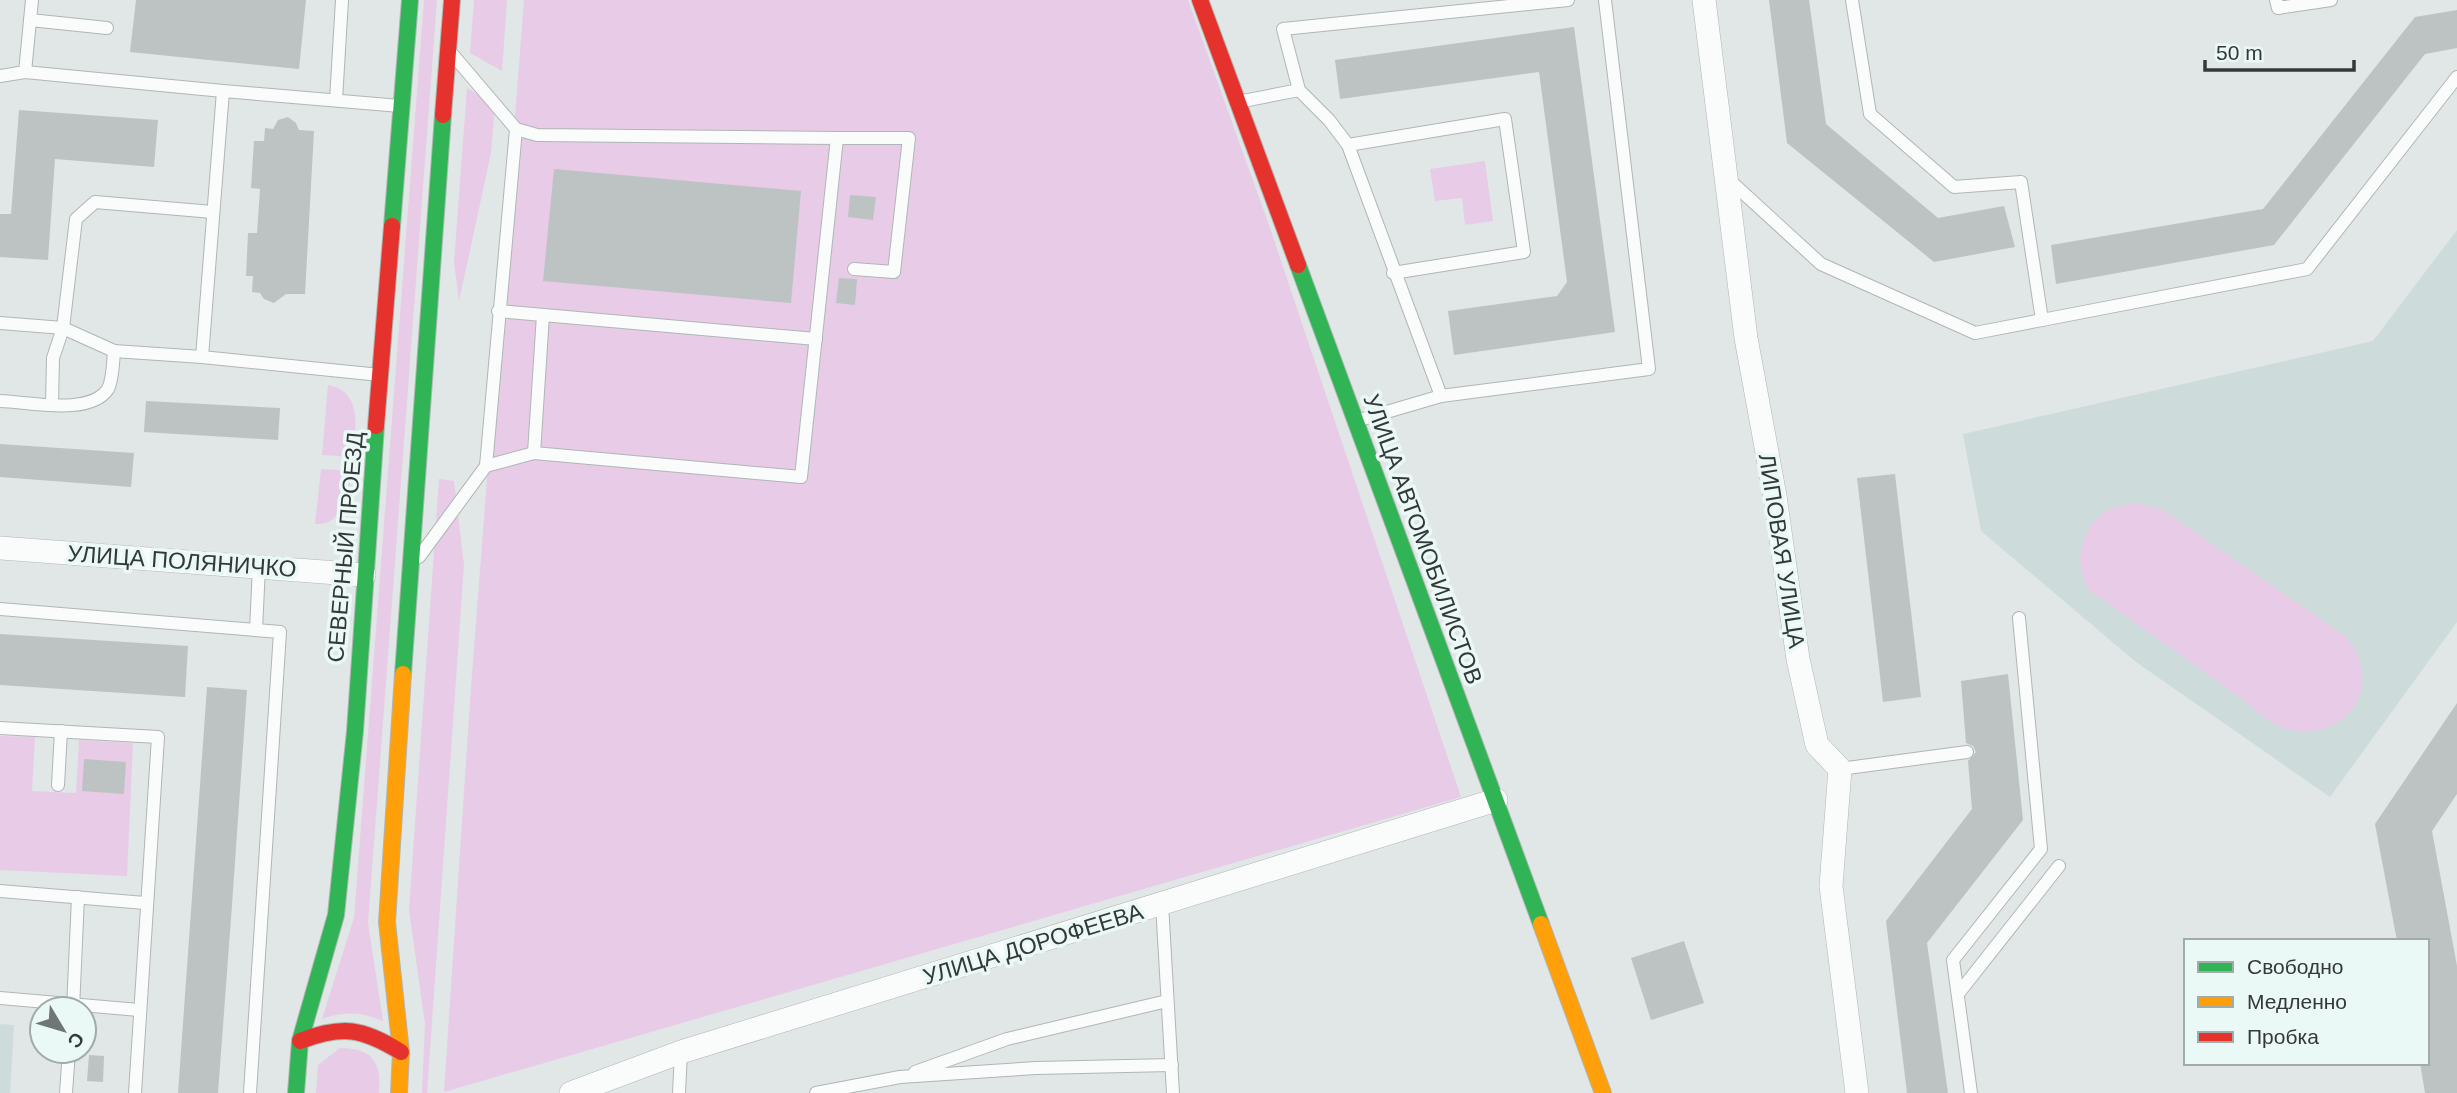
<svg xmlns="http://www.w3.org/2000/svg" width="2457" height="1093" font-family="Arial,sans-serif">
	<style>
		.built { fill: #cddcda }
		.green { fill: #e8cbe7 }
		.building { fill: #bdc3c2 }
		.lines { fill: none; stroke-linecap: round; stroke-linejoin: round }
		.lane-casing { stroke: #b0b6b4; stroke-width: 14 }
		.street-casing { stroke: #b0b6b4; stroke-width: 24 }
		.fast-casing { stroke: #b0b6b4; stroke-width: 18 }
		.slow-casing { stroke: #b0b6b4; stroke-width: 18 }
		.jam-casing { stroke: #b0b6b4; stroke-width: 18 }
		.lane { stroke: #fafbfb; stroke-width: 12 }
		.street { stroke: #fafbfb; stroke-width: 23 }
		.fast { stroke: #30b455; stroke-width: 16 }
		.slow { stroke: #ff9f0a; stroke-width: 16 }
		.jam { stroke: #e5322d; stroke-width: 16 }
		.labels { text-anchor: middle; stroke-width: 7; stroke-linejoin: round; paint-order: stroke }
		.street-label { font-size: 23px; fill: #333838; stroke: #eaf8f6 }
	</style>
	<rect width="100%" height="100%" fill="#e0e7e6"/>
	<g class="built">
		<path d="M2457,230V622L2330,797L2136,662L1981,531L1963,434L2373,341Z"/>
		<path d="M0,1024L14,1025L10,1093H0Z"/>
	</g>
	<g class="green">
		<path d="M424,0H437L368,923L383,1021C360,1012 346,1011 322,1019L354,918Z"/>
		<path d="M474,0H507L502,71L470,53Z"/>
		<path d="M524,0H1188L1269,225L1461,797L444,1092L471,687Z"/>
		<path d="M467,88L495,105L491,153L459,301L454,262Z"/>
		<path d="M1485,161L1493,221L1465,225L1462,198L1435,201L1430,169Z"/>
		<path d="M328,385C364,392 355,429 353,457L322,455Z"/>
		<path d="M321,469L352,471C349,492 343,526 315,524Z"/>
		<path d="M439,479L454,481L464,565L427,1093H422L425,1024L409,910Z"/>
		<path d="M2137,503L2163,510L2346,637C2385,684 2350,741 2290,730C2270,726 2249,704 2232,692C2185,658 2137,624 2089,590C2072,565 2081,523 2110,509C2118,505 2129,505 2137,503Z"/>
		<path d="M0,736L35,737L32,791L76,793L79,740L133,743L127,876L0,870Z"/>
		<path d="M340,1048C372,1048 382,1062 379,1093H316L318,1065Z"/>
	</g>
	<g class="building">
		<path d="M136,0H306L299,69L130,52Z"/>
		<path d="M1769,0H1809L1826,124L1938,218L2004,206L2015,247L1934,262L1787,143Z"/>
		<path d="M2457,10V48L2425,54L2274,245L2056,284L2051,245L2263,209L2415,17Z"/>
		<path d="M1574,27L1615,332L1454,355L1448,311L1557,296L1567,282L1539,72L1340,99L1335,60Z"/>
		<path d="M19,110L158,120L154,167L55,159L48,260L0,257V214H11Z"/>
		<path d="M288,117L296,123L299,130L314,131L305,294H286L274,303L264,299L260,293L252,292L253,276H246L248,233H257L260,189L251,188L254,141H264L265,128L273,129L278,120Z"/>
		<path d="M554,169L801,191L791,303L543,281Z"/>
		<path d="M850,195L876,197L873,220L848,217Z"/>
		<path d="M839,278L857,279L855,305L836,303Z"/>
		<path d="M146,401L280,408L278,440L144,432Z"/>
		<path d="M0,444L134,453L131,487L0,477Z"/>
		<path d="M1895,474L1921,697L1883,702L1857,478Z"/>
		<path d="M0,634L188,646L185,697L0,685Z"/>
		<path d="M2008,674L2023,820L1927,943L1948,1093H1907L1886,921L1972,809L1968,761L1976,752L1973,746L1966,743L1961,681Z"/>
		<path d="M207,687L247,690L232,905L218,1093H178Z"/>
		<path d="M2457,703V794L2432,831L2457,966V1093H2425L2420,1063H2427V941H2397L2375,824Z"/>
		<path d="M84,759L126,762L124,794L82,791Z"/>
		<path d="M1684,941L1704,1003L1651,1020L1631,958Z"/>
		<path d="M89,1055L104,1056L103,1082L87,1081Z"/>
	</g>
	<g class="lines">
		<g class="lane-casing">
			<g id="lane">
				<path d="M1852,0L1870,114L1954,187L2021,182L2042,320L2307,269L2457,77"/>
				<path d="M2276,0L2278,8L2331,0"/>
				<path d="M30,20L107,28"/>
				<path d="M25,72L32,0"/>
				<path d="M0,76L25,72L223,91"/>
				<path d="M336,100L342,0"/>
				<path d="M1238,102L1299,90"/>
				<path d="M837,138H909L894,272L854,269"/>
				<path d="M1348,145L1505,119L1524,252L1393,273"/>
				<path d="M1727,178L1821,264L1975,333L2042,320"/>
				<path d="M498,311L816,339"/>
				<path d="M0,323L63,328L114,351"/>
				<path d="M380,375L202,357L223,91L400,106"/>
				<path d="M1441,396L1348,145L1329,120L1299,90L1283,29L1568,0"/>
				<path d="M0,401C30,402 90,416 108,389C113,379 113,362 114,351L202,357"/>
				<path d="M52,404L53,358L63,328L76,219L95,202L213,212"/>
				<path d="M1356,421L1441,396L1649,369L1605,0"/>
				<path d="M534,453L543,315"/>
				<path d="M486,466L516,129"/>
				<path d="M419,557L486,466L534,453L801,477L837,138L537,135L516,129L453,55"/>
				<path d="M0,609L280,632L250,1093"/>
				<path d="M256,630L259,567"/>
				<path d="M0,728L158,737L135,1093"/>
				<path d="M1840,769L1967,752"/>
				<path d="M58,785L61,731"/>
				<path d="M0,891L145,903"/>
				<path d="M1162,904L1173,1093"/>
				<path d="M1958,994L2059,866"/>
				<path d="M0,998L139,1010"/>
				<path d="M73,1009L78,897"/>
				<path d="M915,1072L1007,1039L1167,1001"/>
				<path d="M66,1093L69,1051"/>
				<path d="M679,1093L681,1052"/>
				<path d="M816,1093L900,1077L1036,1068L1172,1065"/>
				<path d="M1971,1093L1953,960L2041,849L2019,618"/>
			</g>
		</g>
		<g class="street-casing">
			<g id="street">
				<path d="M1704,0L1746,338L1775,496L1798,659L1817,745L1840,769L1831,886L1857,1093"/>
				<path d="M0,548L364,575"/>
				<path d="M571,1093L681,1052L1496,800"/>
			</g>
		</g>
		<g class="fast-casing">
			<g id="fast">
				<path d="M392,226L410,0"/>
				<path d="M1298,265L1541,924"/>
				<path d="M403,674L443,115"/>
				<path d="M296,1093L300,1041L336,915L355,731L376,426"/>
			</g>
		</g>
		<g class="slow-casing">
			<g id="slow">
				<path d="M1541,924L1603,1093"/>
				<path d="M399,1093L401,1052L387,922L403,674"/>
			</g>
		</g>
		<g class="jam-casing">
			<g id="jam">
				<path d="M1200,0L1298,265"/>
				<path d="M443,115L452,0"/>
				<path d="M376,426L392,226"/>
				<path d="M300,1041C343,1025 362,1028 401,1052"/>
			</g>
		</g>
		<use href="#lane" class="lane"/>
		<use href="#street" class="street"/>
		<use href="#fast" class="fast"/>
		<use href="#slow" class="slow"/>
		<use href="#jam" class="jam"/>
	</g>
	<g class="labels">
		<g class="street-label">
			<text transform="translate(1423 539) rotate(70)" y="8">УЛИЦА АВТОМОБИЛИСТОВ</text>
			<text transform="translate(345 547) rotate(-85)" y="8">СЕВЕРНЫЙ ПРОЕЗД</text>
			<text transform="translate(1782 551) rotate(81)" y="8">ЛИПОВАЯ УЛИЦА</text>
			<text transform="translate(182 561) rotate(4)" y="8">УЛИЦА ПОЛЯНИЧКО</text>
			<text transform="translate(1033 944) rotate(-17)" y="8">УЛИЦА ДОРОФЕЕВА</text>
		</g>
	</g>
	<rect x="2184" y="939" width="245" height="126" fill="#eaf8f6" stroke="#a1abaa" stroke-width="2"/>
	<rect x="2198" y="962" width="35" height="10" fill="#30b455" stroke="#a1abaa" stroke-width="2"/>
	<text x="2247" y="974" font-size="21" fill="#333838">Свободно</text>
	<rect x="2198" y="997" width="35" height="10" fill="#ff9f0a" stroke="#a1abaa" stroke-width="2"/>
	<text x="2247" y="1009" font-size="21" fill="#333838">Медленно</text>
	<rect x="2198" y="1032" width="35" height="10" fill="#e5322d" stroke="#a1abaa" stroke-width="2"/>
	<text x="2247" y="1044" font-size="21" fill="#333838">Пробка</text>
	<g transform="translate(63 1030) rotate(128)"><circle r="33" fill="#eaf8f6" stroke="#a1abaa" stroke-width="2"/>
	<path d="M0-5L12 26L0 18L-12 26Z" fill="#707575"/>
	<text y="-10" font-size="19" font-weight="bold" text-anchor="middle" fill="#333838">С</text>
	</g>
	<path d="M2205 60v10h149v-10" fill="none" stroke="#333838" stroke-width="3.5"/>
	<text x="2216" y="60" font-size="21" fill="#333838" stroke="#eaf8f6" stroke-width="5" paint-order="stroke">50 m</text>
</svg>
